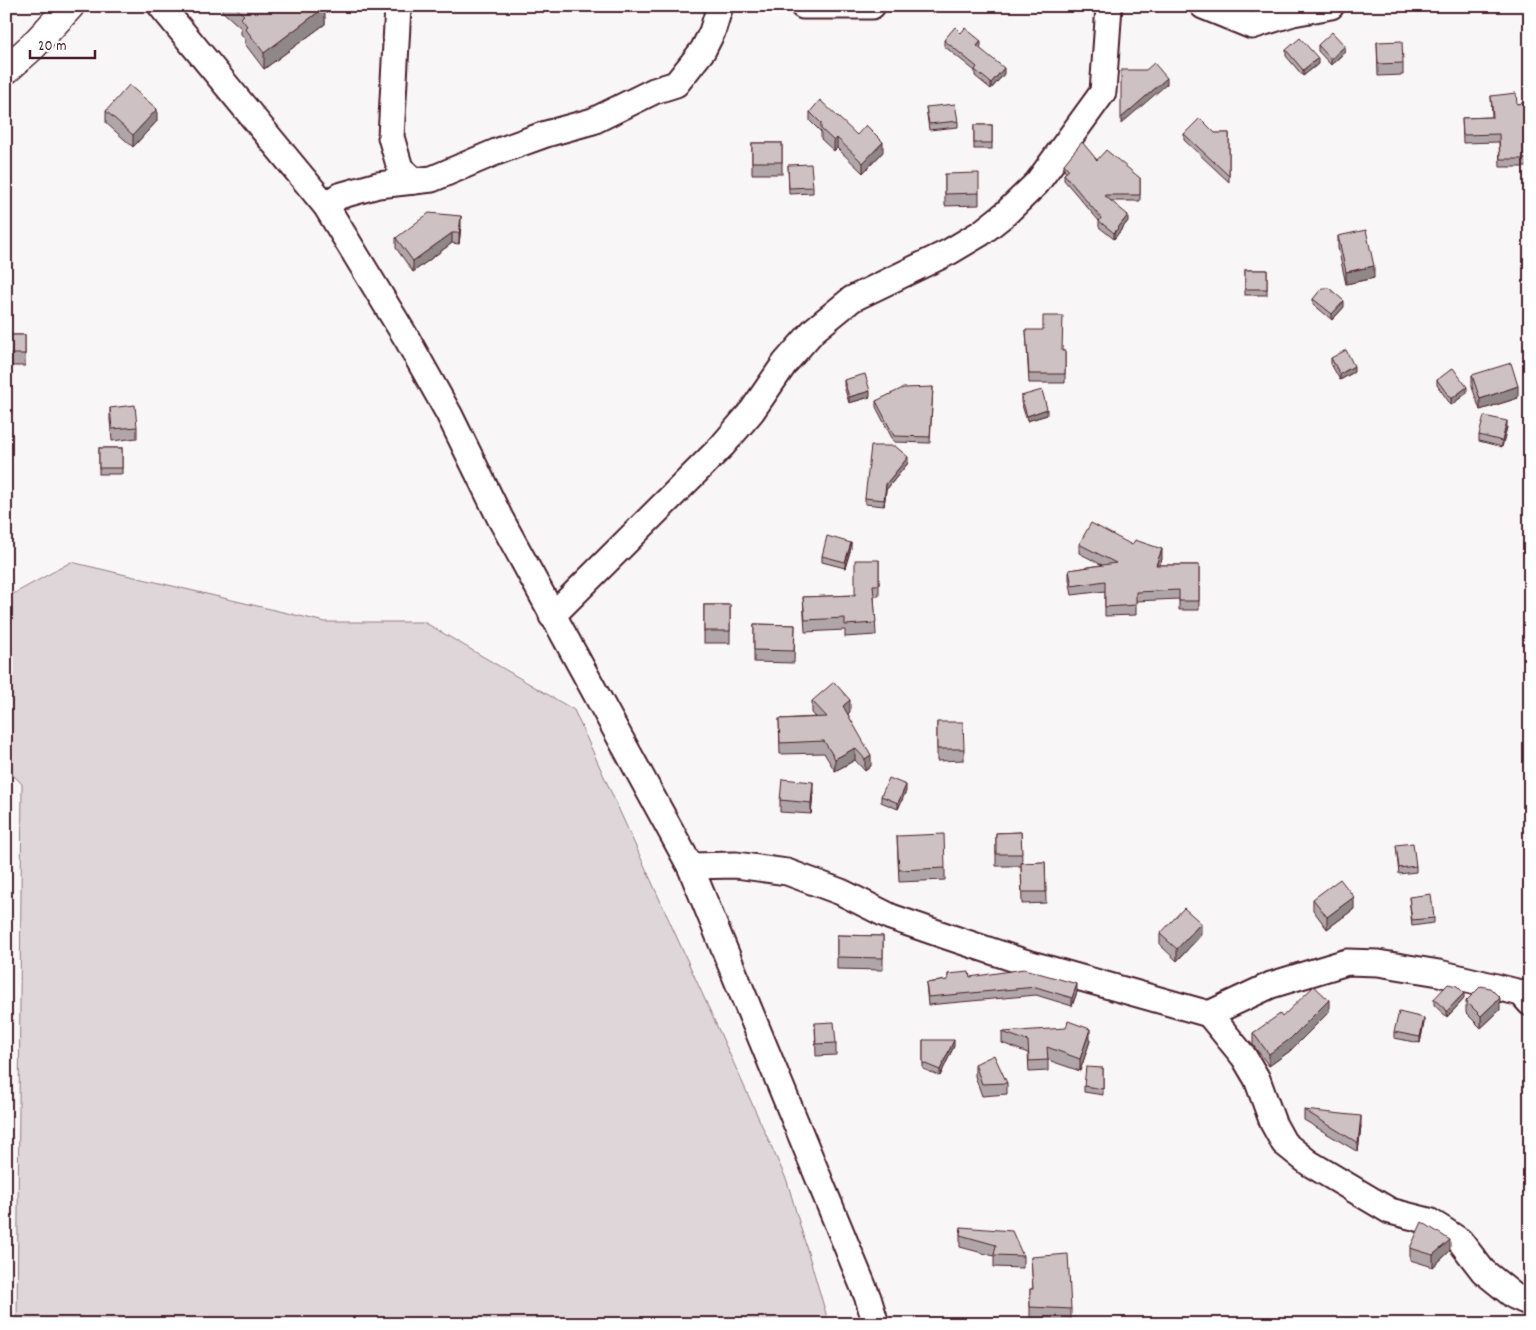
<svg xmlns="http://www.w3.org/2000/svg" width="1536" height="1330" font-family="Dekko,sans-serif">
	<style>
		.green { fill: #ded6d9; stroke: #947a82 }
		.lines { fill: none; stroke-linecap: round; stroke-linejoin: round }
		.street-casing { stroke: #4a1f2b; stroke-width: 29 }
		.secondary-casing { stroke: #4a1f2b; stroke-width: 31 }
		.street { stroke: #fff; stroke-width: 25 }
		.secondary { stroke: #fff; stroke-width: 28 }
		.wall { fill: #b0a6a9; stroke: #4a1f2b }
		.shaded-wall { fill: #908789; stroke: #4a1f2b }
		.building { fill: #cdc1c4; stroke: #4a1f2b }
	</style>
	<rect width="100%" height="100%" fill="#f8f6f7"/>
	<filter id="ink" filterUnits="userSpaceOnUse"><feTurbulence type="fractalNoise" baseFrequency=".02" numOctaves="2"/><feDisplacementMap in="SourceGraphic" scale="10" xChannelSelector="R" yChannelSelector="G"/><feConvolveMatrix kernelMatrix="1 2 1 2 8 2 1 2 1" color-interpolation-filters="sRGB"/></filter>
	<g filter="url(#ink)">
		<path class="green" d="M71,562L325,622H424L574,710L787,1181L829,1324H17L22,784L6,768V598Z"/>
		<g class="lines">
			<g class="street-casing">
				<g id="street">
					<path d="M161,6L326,206L407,339L449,414L500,518L690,866L868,1298L876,1324"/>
					<path d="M398,6L391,137L400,168L414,181"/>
					<path d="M803,6H872"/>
					<path d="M1203,6L1252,26L1293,13L1331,6"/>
					<path d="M326,206L339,196L378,185L432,179L496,152L546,134L593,121L654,91L676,84L703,50L712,32L720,6"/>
					<path d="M552,616L722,446L752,411L785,363L814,330L852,299L949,252L981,233L1005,214L1037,183L1103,92L1109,6"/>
					<path d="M690,866L736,865L787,872L841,892L891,917L949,937L1024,962L1209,1014L1271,985L1347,962L1378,963L1439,973L1521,993L1530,1003"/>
					<path d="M1209,1014L1244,1057L1257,1079L1273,1123L1284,1143L1309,1163L1390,1211L1429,1221L1442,1229L1460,1241L1483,1271L1514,1296L1530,1303"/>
				</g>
			</g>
			<g class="secondary-casing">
				<path id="secondary" d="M6,70L33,46L70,6"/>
			</g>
			<use href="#street" class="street"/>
			<use href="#secondary" class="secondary"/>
		</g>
		<g class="wall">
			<path d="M222,6H324L325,24L264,69L245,44V39L241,34V28L222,11Z"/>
			<path d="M1242,6H1253V11Z"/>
			<path d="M961,33L981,47L980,48L1004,74L991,89L975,76V71L944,46V40Z"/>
			<path d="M1377,42L1403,63V75L1378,76Z"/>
			<path d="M1318,45L1345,52L1331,65L1318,51Z"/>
			<path d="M1286,50L1318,64L1303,76L1286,56Z"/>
			<path d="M1491,96L1517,104L1530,102V167H1500L1499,142L1463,143L1462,118L1492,117Z"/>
			<path d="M926,107L958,121V127L929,130Z"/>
			<path d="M106,111L157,121L133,147L106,123Z"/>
			<path d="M810,112L857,135L883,152L863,173L837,148L834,151L821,139V132L810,121Z"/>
			<rect x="974" y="125" width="18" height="24"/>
			<path d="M1229,133V182L1184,140V134Z"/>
			<rect x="752" y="143" width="30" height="31"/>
			<path d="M1097,160L1140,178V201H1111L1128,221L1114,239L1099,227V221L1064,180V174L1066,173L1064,170V164Z"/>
			<path d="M788,165L813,187V193L789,194Z"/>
			<path d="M945,174L979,193V205L945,206Z"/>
			<path d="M461,226L459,244L452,243L413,272L396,248V238Z"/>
			<path d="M1338,236L1374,278L1346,284L1338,248Z"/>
			<rect x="1245" y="270" width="22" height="25"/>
			<path d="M1313,299L1344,307L1332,320L1313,304Z"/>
			<path d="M1026,330L1063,351H1065V383H1029Z"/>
			<rect x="6" y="335" width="19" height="31"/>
			<path d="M1331,358L1354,372L1340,380L1331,364Z"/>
			<path d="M1472,375L1518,398L1480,410L1472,387Z"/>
			<path d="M844,380L870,397L849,403L844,386Z"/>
			<path d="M1437,380L1467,393L1451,405L1437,385Z"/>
			<path d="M933,387L930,443L894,442L876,407V401Z"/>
			<path d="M1021,396L1047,415L1027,421L1021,402Z"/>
			<path d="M110,408L137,427V438L112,441L110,420Z"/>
			<path d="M1507,427L1502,447L1479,441V435Z"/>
			<rect x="99" y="448" width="23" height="26"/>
			<path d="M908,463L886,490L884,506L865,504V498Z"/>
			<path d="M1079,544L1132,545L1162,559L1159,565H1199V610H1179V599L1136,601V615L1105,616V591L1072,595L1069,579V570L1102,565L1079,553Z"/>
			<path d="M851,548L845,568L822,562V556Z"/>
			<path d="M879,560V596H874L876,635L845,637V630L805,632L803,597L855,595Z"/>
			<rect x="704" y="605" width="26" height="38"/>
			<path d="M754,624L795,625L794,663L754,662Z"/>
			<path d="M812,701L850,712L848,714L871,766L865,771L855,760L835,771L824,753L780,754L779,719L816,717L812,713Z"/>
			<path d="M937,722L964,749V760L937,761Z"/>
			<path d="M906,791L898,809L881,802V796Z"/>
			<path d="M813,794L811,814L780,812V800Z"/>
			<path d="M1021,832L1022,863L1045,862L1046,903L1022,904L1021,866H996V833Z"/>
			<path d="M897,836L945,868V880L899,882Z"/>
			<path d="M1396,845L1416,866V872L1399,874Z"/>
			<path d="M1409,897L1434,918V923L1412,926Z"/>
			<path d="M1313,899L1354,909L1327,929L1313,910Z"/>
			<path d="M1160,934L1201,935L1177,961L1160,945Z"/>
			<path d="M837,935L883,936V970L837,969Z"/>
			<path d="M948,974L970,977L1077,992L1072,1006L1036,995L928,1005L926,983L948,980Z"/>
			<path d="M1434,999H1464L1447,1017L1434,1005Z"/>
			<path d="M1466,1001L1500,1010L1481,1028L1466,1013Z"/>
			<path d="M1329,1012L1290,1051L1269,1066L1253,1045V1033L1282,1017Z"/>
			<path d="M815,1023L836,1043V1055L816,1056Z"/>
			<path d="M1424,1023L1420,1043L1394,1038V1032Z"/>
			<path d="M1002,1032L1090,1041L1080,1071L1048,1060V1071L1029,1072L1028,1053L1002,1043Z"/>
			<path d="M923,1040L954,1046L940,1076L923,1069Z"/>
			<path d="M975,1064L1007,1083V1094L982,1096L975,1076Z"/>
			<path d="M1103,1068V1095L1084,1092V1086Z"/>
			<path d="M1304,1110L1361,1126L1358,1152L1304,1120Z"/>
			<path d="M961,1227L1023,1256V1268L994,1267V1256L960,1247V1235Z"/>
			<path d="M1530,1227V1247H1528V1235Z"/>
			<path d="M1410,1248L1450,1251L1433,1267L1410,1260Z"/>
			<path d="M1031,1257L1071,1309V1320L1030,1319V1289H1033Z"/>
		</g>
		<g class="shaded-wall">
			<path d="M325,7V24L264,69V53Z"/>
			<path d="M981,41V47L977,52V46Z"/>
			<path d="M1345,46V52L1331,65V59Z"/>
			<path d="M1318,58V64L1303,76V70Z"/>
			<path d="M1004,68V74L991,89V83Z"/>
			<path d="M1167,78V84L1121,124V118Z"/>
			<path d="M157,109V121L133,147V135Z"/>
			<path d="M837,138V148L834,151V141Z"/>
			<path d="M883,142V152L863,173V163Z"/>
			<path d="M1128,215V221L1114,239V233Z"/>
			<path d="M461,216V226L459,244V233Z"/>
			<path d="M452,233V243L413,272V261Z"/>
			<path d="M1374,266V278L1346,284V272Z"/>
			<path d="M1344,301V307L1332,320V314Z"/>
			<path d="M1354,366V372L1340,380V374Z"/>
			<path d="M1518,386V398L1480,410V399Z"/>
			<path d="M1467,387V393L1451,405V399Z"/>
			<path d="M870,391V397L849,403V397Z"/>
			<path d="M1047,409V415L1027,421V416Z"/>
			<path d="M1507,421V427L1502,447V441Z"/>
			<path d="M908,457V463L886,490L884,506L886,484Z"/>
			<path d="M851,543V548L845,568V562Z"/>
			<path d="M1162,549V559L1156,574V565Z"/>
			<path d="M850,700V712L843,718V706Z"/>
			<path d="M855,748V760L835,771V759Z"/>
			<path d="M871,755V766L865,771V759Z"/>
			<path d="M813,782V794L811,814V803Z"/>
			<path d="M906,785V791L898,809V803Z"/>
			<path d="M1354,897V909L1327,929V917Z"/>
			<path d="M1201,923V935L1177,961V949Z"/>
			<path d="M1077,984V992L1072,1006V998Z"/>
			<path d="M1464,993V999L1447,1017V1011Z"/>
			<path d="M1500,998V1010L1481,1028V1016Z"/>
			<path d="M1329,1000V1012L1290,1051L1269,1066V1054Z"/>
			<path d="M1424,1018V1023L1420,1043V1037Z"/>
			<path d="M1090,1029V1041L1080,1071V1059Z"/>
			<path d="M954,1040V1046L940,1076V1070Z"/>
			<path d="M1361,1116V1126L1358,1152V1143Z"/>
			<path d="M1450,1240V1251L1433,1267V1255Z"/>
		</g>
		<g class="building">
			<path d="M234,6H324L325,7L264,53L245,28L247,26L241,18L244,15Z"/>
			<path d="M955,27L961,33L965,28L981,41L977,46L1004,68L991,83L975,70L977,67L944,40Z"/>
			<path d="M1332,32L1345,46L1331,59L1318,45Z"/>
			<path d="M1300,38L1318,58L1303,70L1286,50Z"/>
			<path d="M1402,41L1403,63L1378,64L1377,42Z"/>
			<path d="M1154,63L1167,78L1121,118V70H1146Z"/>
			<path d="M129,85L157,109L133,135L106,111Z"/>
			<path d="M1516,93L1517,104L1530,102V134L1529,135H1530V159H1500L1499,134L1463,135L1462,118L1493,117L1491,96Z"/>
			<path d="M820,100L857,135L866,125L883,142L863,163L837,138L834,141L821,129V123L810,112Z"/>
			<path d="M955,104L958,121L929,124L926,107Z"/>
			<path d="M1200,118L1215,133H1229V176L1184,134Z"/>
			<rect x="974" y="125" width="18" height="18"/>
			<path d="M1082,142L1097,160L1106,150L1140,178V195H1104L1128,215L1114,233L1099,221L1101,218L1064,174L1069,170L1064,164Z"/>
			<rect x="752" y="143" width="30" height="19"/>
			<path d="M811,164L813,187L789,188L788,165Z"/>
			<path d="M979,173V193L945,194V174Z"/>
			<path d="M429,213L461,216L459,233H452L413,261L396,238Z"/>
			<path d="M1366,230L1374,266L1346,272L1338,236Z"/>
			<rect x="1245" y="270" width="22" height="19"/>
			<path d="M1322,288H1329L1344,301L1332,314L1313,299Z"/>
			<path d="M1043,316H1063L1062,351H1065V374H1029L1026,330H1043Z"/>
			<rect x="6" y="335" width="19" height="19"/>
			<path d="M1346,350L1354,366L1340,374L1331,358Z"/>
			<path d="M1511,363L1518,386L1480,399L1472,375Z"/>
			<path d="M1453,368L1467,387L1451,399L1437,380Z"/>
			<path d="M865,374L870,391L849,397L844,380Z"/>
			<path d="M933,387L930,437L894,436L876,401L903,388Z"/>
			<path d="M1042,390L1047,409L1027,416L1021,396Z"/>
			<path d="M135,405L137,427L112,429L110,408Z"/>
			<path d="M1484,416L1507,421L1502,441L1479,435Z"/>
			<path d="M871,446H895L908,457L886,484L884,500L865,498Z"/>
			<rect x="99" y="448" width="23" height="20"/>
			<path d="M1091,523L1132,545L1135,540L1162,549L1156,565H1199V601H1179V590L1136,592V605L1105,607V581L1072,586L1069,570L1116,563L1079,544Z"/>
			<path d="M827,536L851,543L845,562L822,556Z"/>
			<path d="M855,560H879V585H873L876,623L845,625V618L805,620L803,597L855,595Z"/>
			<rect x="704" y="605" width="26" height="26"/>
			<path d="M754,624L795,625L794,651L754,650Z"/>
			<path d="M834,682L850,700L843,706L871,755L865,759L855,748L835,759L824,741L780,743L779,719L827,717L812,701Z"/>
			<path d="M937,722H963L964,749H937Z"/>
			<path d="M889,778L906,785L898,803L881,796Z"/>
			<path d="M782,779L813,782L811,803L780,800Z"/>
			<path d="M1021,832L1022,854H996V833Z"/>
			<path d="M944,834L945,868L899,870L897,836Z"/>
			<path d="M1413,843L1416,866L1399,868L1396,845Z"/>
			<path d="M1045,862L1046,892H1022L1021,863Z"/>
			<path d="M1340,879L1354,897L1327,917L1313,899Z"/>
			<path d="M1431,894L1434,918L1412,920L1409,897Z"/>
			<path d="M1184,908L1201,923L1177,949L1160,934Z"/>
			<path d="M837,935L883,936V958L837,957Z"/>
			<path d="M1024,969L1077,984L1072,998L1036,987L928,997L926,983L948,980V974L969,972L970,977Z"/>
			<path d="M1448,984L1457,986L1464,993L1447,1011L1434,999Z"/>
			<path d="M1314,986L1329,1000L1290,1039L1269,1054L1253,1033L1280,1014L1282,1017Z"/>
			<path d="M1481,986L1490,988L1500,998L1481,1016L1466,1001Z"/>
			<path d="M1399,1012L1424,1018L1420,1037L1394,1032Z"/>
			<path d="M1068,1021L1090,1029L1080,1059L1047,1047L1048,1060L1029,1061L1028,1041L1002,1032L1066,1028Z"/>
			<path d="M834,1022L836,1043L816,1044L815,1023Z"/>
			<path d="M923,1040H954L940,1070L923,1063Z"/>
			<path d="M994,1055L1007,1083L982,1084L975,1064Z"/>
			<path d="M1086,1067L1103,1068V1089L1084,1086Z"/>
			<path d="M1304,1110L1361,1116L1358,1143Z"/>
			<path d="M1422,1222L1450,1240L1433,1255L1410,1248Z"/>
			<path d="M961,1227L1012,1231L1023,1256L994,1255L996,1245L960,1235Z"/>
			<path d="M1068,1254L1071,1309L1030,1307V1289H1033L1031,1257Z"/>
		</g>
	</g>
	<rect width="1536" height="1330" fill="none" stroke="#fff" stroke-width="25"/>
	<rect x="12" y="12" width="1511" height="1305" fill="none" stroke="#4a1f2b" stroke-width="2" filter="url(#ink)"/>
	<path d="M30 50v8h65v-8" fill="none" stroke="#4a1f2b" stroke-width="2.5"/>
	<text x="38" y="50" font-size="15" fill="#4a1f2b" stroke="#ffffff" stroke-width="4" paint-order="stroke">20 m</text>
</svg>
